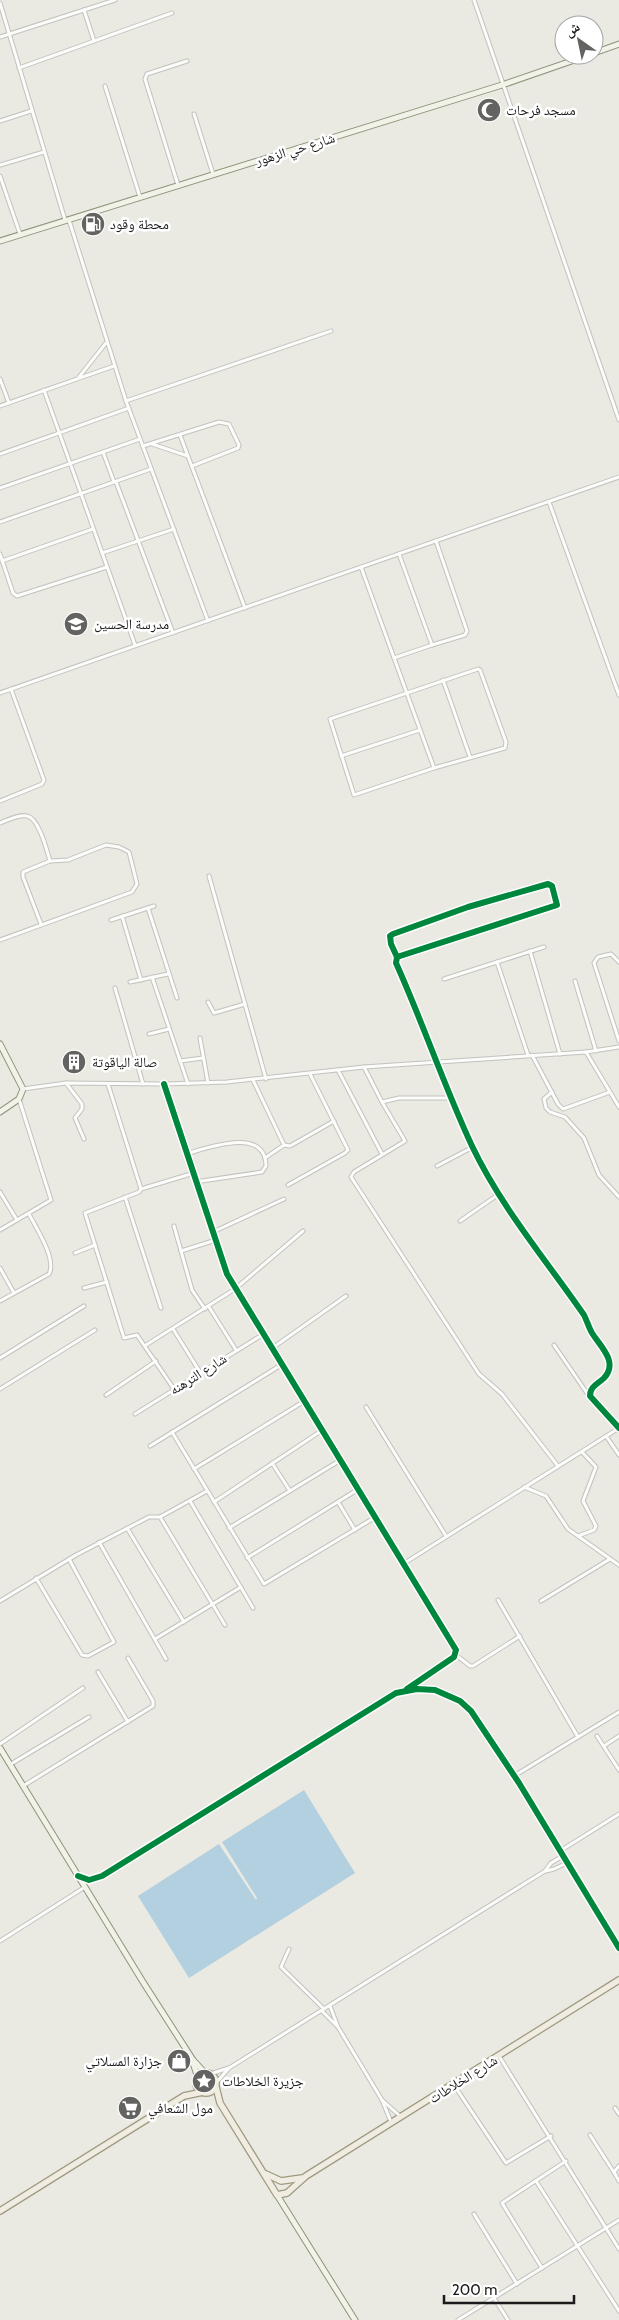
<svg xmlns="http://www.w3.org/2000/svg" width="619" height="2320" font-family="Cabin,'Noto Naskh Arabic',sans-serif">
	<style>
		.water { fill: #b3d0e0 }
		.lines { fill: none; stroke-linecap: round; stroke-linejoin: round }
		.street-casing { stroke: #c2c2bf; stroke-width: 5 }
		.secondary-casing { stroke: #8e947a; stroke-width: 7 }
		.primary-casing { stroke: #9f9a80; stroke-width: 8 }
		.street { stroke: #fcfcfb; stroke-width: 3 }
		.secondary { stroke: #f1f2e8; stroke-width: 5 }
		.primary { stroke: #f0ece1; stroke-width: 5.5 }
		.cycleway-casing { stroke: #fff; stroke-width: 9 }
		.cycleway { stroke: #00873e; stroke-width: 6 }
		.labels { text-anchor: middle; stroke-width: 5; stroke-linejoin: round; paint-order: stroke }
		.poi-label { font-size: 14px; fill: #1b1b1b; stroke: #fff; text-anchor: start }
		.street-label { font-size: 14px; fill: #1b1b1b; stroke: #fff }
	</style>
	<rect width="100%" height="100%" fill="#eae9e2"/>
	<path class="water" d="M304,1790L355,1873L189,1978L138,1896L219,1844L256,1900L257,1898L222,1842Z"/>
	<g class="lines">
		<g class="street-casing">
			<g id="street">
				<path d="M474,0L619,420"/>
				<path d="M0,3L65,220"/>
				<path d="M84,10L94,41"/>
				<path d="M0,37L115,0"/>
				<path d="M19,68L172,13"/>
				<path d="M105,86L140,197"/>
				<path d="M194,114L213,174"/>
				<path d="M0,121L31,111"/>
				<path d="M0,165L44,152"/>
				<path d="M0,176L20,234"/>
				<path d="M178,185L145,79L147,74L187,61"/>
				<path d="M69,220L126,401L208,621"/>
				<path d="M79,377L106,343"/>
				<path d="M0,379L9,403"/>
				<path d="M44,390L135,645"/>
				<path d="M126,401L331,331"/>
				<path d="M0,406L114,366"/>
				<path d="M180,435L245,608"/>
				<path d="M152,444L188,456"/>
				<path d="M143,446L219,422L229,424L239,445L238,448L192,466"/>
				<path d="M103,452L114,482"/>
				<path d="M0,454L129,408"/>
				<path d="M116,482L173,633"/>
				<path d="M0,488L140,439"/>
				<path d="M549,502L619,695"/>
				<path d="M0,522L151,469"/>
				<path d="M102,553L174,529"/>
				<path d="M0,554L13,593L17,596L107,567"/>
				<path d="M399,554L432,645L465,635L467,631L436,541"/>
				<path d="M2,561L93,529"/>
				<path d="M361,567L434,768"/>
				<path d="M394,658L432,645"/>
				<path d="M478,669L480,670L506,742L505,748L434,768L354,795L330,719Z"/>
				<path d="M443,680L470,757"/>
				<path d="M0,693L619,477"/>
				<path d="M341,756L420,730"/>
				<path d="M0,801L42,784L44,780L11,689"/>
				<path d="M0,823C8,820 19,814 27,816C39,818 47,851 50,861"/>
				<path d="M209,876L266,1079"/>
				<path d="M148,908L177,998"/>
				<path d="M122,916L141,980"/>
				<path d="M111,920L154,906"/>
				<path d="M0,940L132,892L137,884L129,852L119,847L106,845L68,860L50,861L23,872V877L41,924"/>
				<path d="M530,951L560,1054"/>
				<path d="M397,957L557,905L552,886L548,884L468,907L393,934L390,936L391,944L397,957L396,963C423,1023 444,1086 472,1146C501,1207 546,1260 584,1315C587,1321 589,1328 592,1333C600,1346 619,1362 604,1378C598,1384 590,1386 590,1396L619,1428"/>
				<path d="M497,962L528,1055"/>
				<path d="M619,962L611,954L598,957L594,963L619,1041"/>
				<path d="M152,977L188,1084"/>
				<path d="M444,979L544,947"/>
				<path d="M575,981L596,1051"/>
				<path d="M130,982L168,974"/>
				<path d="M115,988L143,1084"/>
				<path d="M208,1002L214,1013L245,1004"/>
				<path d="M149,1034L169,1029"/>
				<path d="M200,1038L208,1083"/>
				<path d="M586,1052L619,1047"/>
				<path d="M532,1055L558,1104L563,1109L610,1092"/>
				<path d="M180,1061L203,1058"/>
				<path d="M364,1067L382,1102L399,1098H450"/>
				<path d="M338,1070L382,1154"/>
				<path d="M253,1080L284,1145"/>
				<path d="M66,1083L82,1104V1109L75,1118L84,1139"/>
				<path d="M108,1084L141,1189"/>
				<path d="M164,1084L227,1274L456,1650L454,1657L406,1690"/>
				<path d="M23,1089L66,1083L164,1084L227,1082L364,1067L586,1052L619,1107"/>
				<path d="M552,1092L544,1099L546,1108L550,1112L565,1117L584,1138L599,1175L619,1197"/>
				<path d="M382,1102L405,1141L354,1172L351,1177L479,1374L502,1394L558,1466"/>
				<path d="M186,1154C207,1148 266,1126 266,1166L262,1172L195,1182"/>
				<path d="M265,1158L284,1145L290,1146L334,1121"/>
				<path d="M437,1166L473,1147"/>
				<path d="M288,1185L345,1153L348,1150L310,1074"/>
				<path d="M0,1192L17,1220"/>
				<path d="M125,1197L161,1308"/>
				<path d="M460,1221L499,1194"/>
				<path d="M174,1226L192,1290L205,1309"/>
				<path d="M0,1230L51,1200L19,1099"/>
				<path d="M213,1232L284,1199"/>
				<path d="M181,1251L216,1240"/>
				<path d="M75,1253L95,1245"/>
				<path d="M0,1268L14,1293"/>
				<path d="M84,1288L107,1282"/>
				<path d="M0,1301L49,1274C57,1259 36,1228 29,1214"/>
				<path d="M209,1307L236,1350"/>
				<path d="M173,1329L200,1372"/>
				<path d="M146,1345L235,1289L303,1231"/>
				<path d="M554,1345L589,1396"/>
				<path d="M271,1349L346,1296"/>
				<path d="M0,1358L84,1306"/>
				<path d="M0,1389L95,1330"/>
				<path d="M174,1389L137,1335L124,1338L85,1213L139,1192L141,1189L194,1173"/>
				<path d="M106,1395L156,1361"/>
				<path d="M366,1407L446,1536"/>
				<path d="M135,1414L262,1335"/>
				<path d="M172,1432L264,1584L374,1518"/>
				<path d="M606,1436L619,1455"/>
				<path d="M150,1446L281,1365"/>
				<path d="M272,1463L290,1491"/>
				<path d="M194,1469L303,1402"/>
				<path d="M524,1487L546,1496L568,1529L619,1565"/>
				<path d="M190,1501L253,1608"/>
				<path d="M214,1502L321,1431"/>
				<path d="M338,1502L355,1530"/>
				<path d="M160,1517L207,1491"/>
				<path d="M127,1528L184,1622"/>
				<path d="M229,1528L339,1461"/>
				<path d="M578,1536L594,1530L596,1526L583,1501L596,1467L582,1452"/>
				<path d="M99,1542L166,1659"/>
				<path d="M247,1558L357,1490"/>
				<path d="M403,1564L619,1428"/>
				<path d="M36,1578L82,1655L88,1656L114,1642L69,1559"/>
				<path d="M498,1600L578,1737"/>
				<path d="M0,1601L76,1555L149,1517H160L225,1625"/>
				<path d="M541,1601L610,1559"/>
				<path d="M155,1639L241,1587"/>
				<path d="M456,1655L470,1666H473L520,1636"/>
				<path d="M98,1672L128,1722"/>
				<path d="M597,1736L619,1770"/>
				<path d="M0,1744L83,1688"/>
				<path d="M604,1746L619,1736"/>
				<path d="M11,1764L89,1717"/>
				<path d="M514,1776L619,1712"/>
				<path d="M23,1786L153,1706V1701L128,1658"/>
				<path d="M560,1851L619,1814"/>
				<path d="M546,1871L554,1869L567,1863"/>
				<path d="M80,1877L89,1880L102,1876L396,1693L417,1689L435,1690L460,1701L471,1711L519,1783L619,1948"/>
				<path d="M0,1941L85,1887"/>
				<path d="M289,1949L281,1967L324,2009"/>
				<path d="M330,2006L338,2027L382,2100L391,2122"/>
				<path d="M322,2011L337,2026"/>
				<path d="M499,2056L619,2249"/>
				<path d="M210,2074L229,2068L545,1871L551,1863L563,1856"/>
				<path d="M216,2083L229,2068"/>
				<path d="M454,2085L506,2163L551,2136"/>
				<path d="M382,2100L400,2116"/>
				<path d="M615,2108L619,2114"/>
				<path d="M590,2135L615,2174"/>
				<path d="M619,2166L614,2172L619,2181"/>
				<path d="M536,2181L619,2311"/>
				<path d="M474,2214L517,2284"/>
				<path d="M542,2268L502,2203L566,2161"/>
				<path d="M494,2298L508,2320"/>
				<path d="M458,2320L619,2220"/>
			</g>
		</g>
		<g class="secondary-casing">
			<g id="secondary">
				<path d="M594,53L619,44"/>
				<path d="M0,241L502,85L589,55"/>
				<path d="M0,1044L23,1089L19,1099L0,1112"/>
				<path d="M0,1748L143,1982L193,2060L205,2073"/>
				<path d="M193,2063L198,2078"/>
				<path d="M277,2195L355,2320"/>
			</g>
		</g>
		<g class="primary-casing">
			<g id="primary">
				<circle cx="206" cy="2083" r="10"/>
				<path d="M216,2087L220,2103L277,2195L287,2193L306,2176L619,1980"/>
				<path d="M266,2174L281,2181L302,2178"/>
				<path d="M0,2211L184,2096L203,2092"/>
			</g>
		</g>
		<use href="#street" class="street"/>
		<use href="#secondary" class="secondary"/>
		<use href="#primary" class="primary"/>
		<g class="cycleway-casing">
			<g id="cycleway">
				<path d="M397,957L557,905L552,886L548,884L468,907L393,934L390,936L391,944L397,957L396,963C423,1023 444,1086 472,1146C501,1207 546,1260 584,1315C587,1321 589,1328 592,1333C600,1346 619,1362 604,1378C598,1384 590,1386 590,1396L619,1428"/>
				<path d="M164,1084L227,1274L456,1650L454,1657L407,1689"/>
				<path d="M78,1876L89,1880L102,1876L396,1693L417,1689L435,1690L460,1701L471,1711L519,1783L619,1948"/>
			</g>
		</g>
		<use href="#cycleway" class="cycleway"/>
	</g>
	<defs>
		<g id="mosque-disc" transform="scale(1.25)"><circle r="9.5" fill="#636361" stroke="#fff"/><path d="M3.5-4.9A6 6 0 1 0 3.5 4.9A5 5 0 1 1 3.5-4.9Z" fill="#fff"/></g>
		<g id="fuel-disc" transform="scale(1.25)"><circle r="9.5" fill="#636361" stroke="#fff"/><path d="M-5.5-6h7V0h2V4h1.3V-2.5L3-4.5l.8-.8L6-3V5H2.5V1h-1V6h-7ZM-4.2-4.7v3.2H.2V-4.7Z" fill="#fff"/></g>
		<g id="school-disc" transform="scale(1.25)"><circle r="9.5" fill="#636361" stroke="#fff"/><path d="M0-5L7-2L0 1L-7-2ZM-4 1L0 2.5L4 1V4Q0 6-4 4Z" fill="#fff"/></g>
		<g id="building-disc" transform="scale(1.25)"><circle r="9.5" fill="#636361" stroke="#fff"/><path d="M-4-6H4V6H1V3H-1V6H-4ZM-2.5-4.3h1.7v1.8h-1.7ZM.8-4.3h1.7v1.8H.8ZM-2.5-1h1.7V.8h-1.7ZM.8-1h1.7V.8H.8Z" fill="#fff"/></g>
		<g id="shop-disc" transform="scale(1.25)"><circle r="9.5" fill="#636361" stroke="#fff"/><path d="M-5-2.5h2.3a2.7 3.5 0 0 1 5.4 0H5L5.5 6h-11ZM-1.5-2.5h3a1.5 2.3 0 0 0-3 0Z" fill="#fff"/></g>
		<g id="sight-disc" transform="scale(1.25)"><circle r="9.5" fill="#636361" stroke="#fff"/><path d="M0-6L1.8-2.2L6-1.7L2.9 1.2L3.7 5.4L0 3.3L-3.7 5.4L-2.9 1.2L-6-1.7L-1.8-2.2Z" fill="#fff"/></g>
		<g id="supermarket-disc" transform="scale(1.25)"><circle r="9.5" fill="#636361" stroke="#fff"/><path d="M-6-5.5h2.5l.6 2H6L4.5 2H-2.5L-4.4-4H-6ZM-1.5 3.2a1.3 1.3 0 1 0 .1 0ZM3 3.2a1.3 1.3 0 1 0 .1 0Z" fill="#fff"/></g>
	</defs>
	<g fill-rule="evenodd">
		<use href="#mosque-disc" x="489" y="110"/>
		<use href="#fuel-disc" x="93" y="224"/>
		<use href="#school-disc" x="76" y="624"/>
		<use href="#building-disc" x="74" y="1062"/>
		<use href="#shop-disc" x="179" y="2061"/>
		<use href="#sight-disc" x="204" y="2081"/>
		<use href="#supermarket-disc" x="130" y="2108"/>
	</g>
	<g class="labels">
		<g class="poi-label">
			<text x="506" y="115">مسجد فرحات</text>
			<text x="110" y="229">محطة وقود</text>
			<text x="94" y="629">مدرسة الحسين</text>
			<text x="92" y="1067">صالة الياقوتة</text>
			<text x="162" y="2066" text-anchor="end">جزارة المسلاتي</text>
			<text x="222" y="2086">جزيرة الخلاطات</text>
			<text x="148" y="2113">مول الشعافي</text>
		</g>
		<g class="street-label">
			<text transform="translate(295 149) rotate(-17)" y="5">شارع حي الزهور</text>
			<text transform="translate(198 1374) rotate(-32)" y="5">شارع الترهنه</text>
			<text transform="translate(463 2079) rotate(-32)" y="5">شارع الخلاطات</text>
		</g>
	</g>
	<g transform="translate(579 40) rotate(327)"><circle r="24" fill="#ffffff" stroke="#a4a4a4"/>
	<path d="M0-4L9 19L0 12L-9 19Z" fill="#636361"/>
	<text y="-8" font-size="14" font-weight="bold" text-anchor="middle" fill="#1b1b1b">ش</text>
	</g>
	<path d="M444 2295v8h130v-8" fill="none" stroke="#1b1b1b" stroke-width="2.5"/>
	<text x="452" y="2295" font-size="15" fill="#1b1b1b" stroke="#ffffff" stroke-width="4" paint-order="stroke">200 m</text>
</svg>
